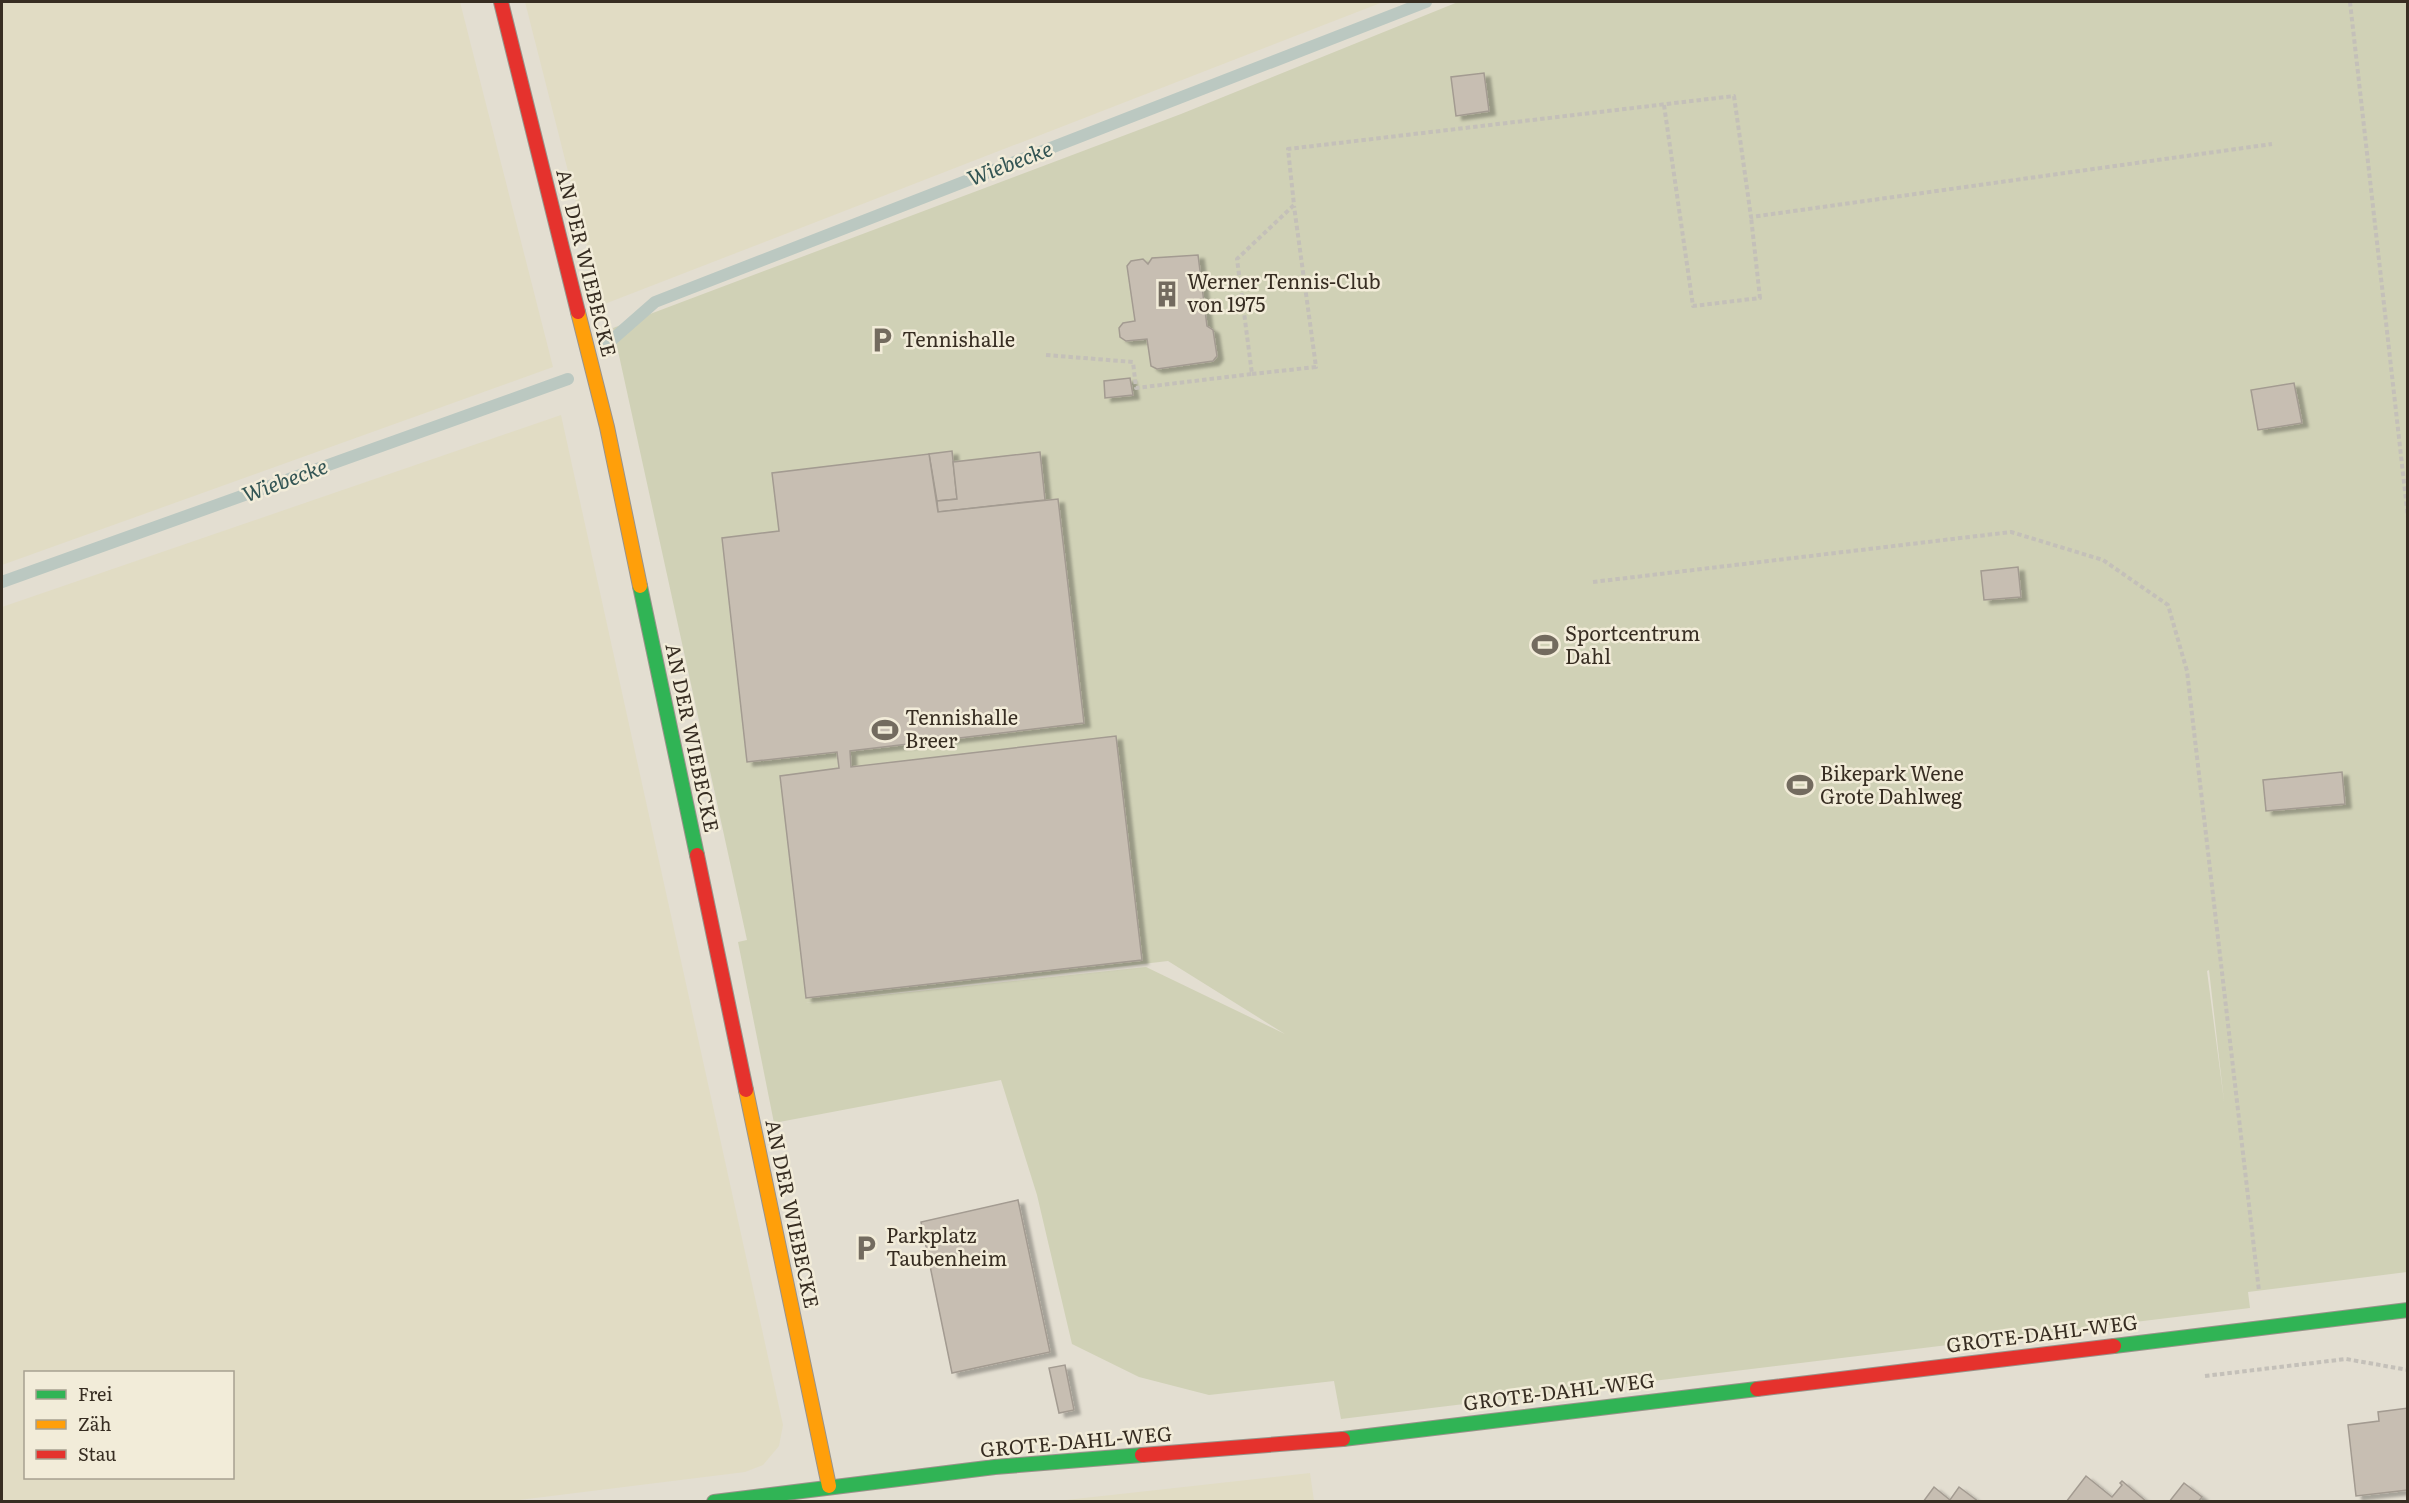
<svg xmlns="http://www.w3.org/2000/svg" width="2409" height="1503" font-family="Literata,serif">
	<style>
		.farmland { fill: #e1dcc4; fill-rule: evenodd }
		.green { fill: #d0d1b6; fill-rule: evenodd }
		.lines { fill: none; stroke-linecap: round; stroke-linejoin: round }
		.stream { stroke: #bbc8c1; stroke-width: 12 }
		.building { fill: #c7beb2; stroke: #a39b91; stroke-width: 1.5; filter: url(#shadow) }
		.fast-casing { stroke: #99938a; stroke-width: 16 }
		.slow-casing { stroke: #99938a; stroke-width: 16 }
		.jam-casing { stroke: #99938a; stroke-width: 16 }
		.path { stroke: #c4c0b9; stroke-width: 4; stroke-dasharray: 4.5 3; stroke-linecap: butt }
		.fast { stroke: #30b455; stroke-width: 14 }
		.slow { stroke: #ff9f0a; stroke-width: 14 }
		.jam { stroke: #e5322d; stroke-width: 14 }
		.labels { text-anchor: middle; stroke-width: 5; stroke-linejoin: round; paint-order: stroke }
		.street-label { font-size: 20px; fill: #372d22; stroke: #f2ecd9 }
		.poi-label { font-size: 20px; fill: #372d22; stroke: #f2ecd9; text-anchor: start }
		.water-label { font-size: 21px; font-style: italic; fill: #335554; stroke: #f2ecd9 }
	</style>
	<defs>
		<filter id="shadow"><feDropShadow dx="6" dy="4" stdDeviation="1.5" flood-color="#0004"/></filter>
	</defs>
	<rect width="100%" height="100%" fill="#e3ded1"/>
	<g class="farmland">
		<path d="M2,2H460L553,367L2,565Z"/>
		<path d="M525,2H1383L602,305Z"/>
		<path d="M561,415L783,1425L779,1446L763,1465L745,1472L511,1501H2V607ZM26,1372H232V1478H26Z"/>
		<path d="M1310,1473L1314,1501H1057Z"/>
	</g>
	<path class="green" d="M1458,2H2407V1272L2248,1292L2250,1308L1341,1419L1334,1381L1209,1395L1139,1377L1072,1344L1037,1195L1001,1080L774,1123L738,942L747,940L613,328L1181,114ZM1168,961L1285,1034L1146,967L806,1003ZM2209,970L2224,1101L2207,971Z"/>
	<g class="lines">
		<g class="stream">
			<path d="M606,345L655,302L1426,2"/>
			<path d="M2,582L568,379"/>
		</g>
	</g>
	<g class="building">
		<path d="M1484,73L1489,111L1456,116L1451,77Z"/>
		<path d="M1198,255L1207,326L1213,330L1217,356L1213,361L1157,369L1151,366L1147,339L1126,341L1120,337L1119,328L1123,323L1135,321L1127,266L1131,261L1143,259L1148,264L1152,258Z"/>
		<path d="M1130,378L1133,395L1105,398L1104,381Z"/>
		<path d="M2294,383L2302,423L2258,430L2251,390Z"/>
		<path d="M952,451L957,499L937,501L929,454Z"/>
		<path d="M1040,452L1045,500L938,512L937,501L957,499L953,462Z"/>
		<path d="M929,454L938,512L1058,499L1084,723L850,751L851,767L1116,736L1142,960L806,998L780,776L839,768L837,752L747,762L722,538L779,531L772,473Z"/>
		<path d="M2018,567L2021,597L1984,600L1981,571Z"/>
		<path d="M2342,772L2345,804L2266,811L2263,780Z"/>
		<path d="M1018,1200L1050,1352L952,1373L921,1222Z"/>
		<path d="M1065,1365L1074,1410L1059,1413L1049,1368Z"/>
		<path d="M2408,1408V1490L2356,1496L2348,1425L2379,1421L2378,1412Z"/>
		<path d="M2086,1476L2112,1497L2122,1485L2120,1483L2122,1481L2147,1502H2066Z"/>
		<path d="M2184,1483L2202,1497L2198,1502H2169Z"/>
		<path d="M1934,1487L1950,1500L1959,1487L1979,1502H1923Z"/>
	</g>
	<g class="lines">
		<g class="fast-casing">
			<g id="fast">
				<path d="M640,586L697,855"/>
				<path d="M2114,1346L2408,1310"/>
				<path d="M1343,1439L1757,1389"/>
				<path d="M714,1502L995,1467L1142,1455"/>
			</g>
		</g>
		<g class="slow-casing">
			<g id="slow">
				<path d="M578,312L607,427L640,586"/>
				<path d="M746,1090L829,1486"/>
			</g>
		</g>
		<g class="jam-casing">
			<g id="jam">
				<path d="M501,2L578,312"/>
				<path d="M697,855L746,1090"/>
				<path d="M1757,1389L2114,1346"/>
				<path d="M1142,1455L1343,1439"/>
			</g>
		</g>
		<g class="path">
			<path d="M2350,2L2408,518"/>
			<path d="M1664,105L1693,306L1760,298L1751,217"/>
			<path d="M1046,355L1133,362L1136,388L1252,374L1237,259L1294,205L1288,149L1734,96L1751,217L2272,144"/>
			<path d="M1252,374L1316,367L1294,206"/>
			<path d="M1593,582L2011,532L2103,560L2168,605L2187,671L2259,1291"/>
			<path d="M2205,1376L2346,1359L2408,1370"/>
		</g>
		<use href="#fast" class="fast"/>
		<use href="#slow" class="slow"/>
		<use href="#jam" class="jam"/>
	</g>
	<defs>
		<g id="building-bare" transform="scale(2.07)"><path d="M-4-6H4V6H1V3H-1V6H-4ZM-2.5-4.3h1.7v1.8h-1.7ZM.8-4.3h1.7v1.8H.8ZM-2.5-1h1.7V.8h-1.7ZM.8-1h1.7V.8H.8Z" fill="#736b5f" stroke="#f2ecd9" stroke-width="2.5" paint-order="stroke"/></g>
		<g id="parking-bare" transform="scale(2.07)"><path d="M-3.5-5.5H1a3.5 3.5 0 0 1 0 7H-1V5.5H-3.5ZM-1-3.4V-.6H.8a1.4 1.4 0 0 0 0-2.8Z" fill="#736b5f" stroke="#f2ecd9" stroke-width="2.5" paint-order="stroke"/></g>
		<g id="stadium-bare" transform="scale(2.07)"><path d="M0-5a6.5 5 0 1 0 0 10a6.5 5 0 1 0 0-10ZM-3.5-1.8h7v3.6h-7Z" fill="#736b5f" stroke="#f2ecd9" stroke-width="2.5" paint-order="stroke"/></g>
	</defs>
	<g fill-rule="evenodd">
		<use href="#building-bare" x="1167" y="294"/>
		<use href="#parking-bare" x="882" y="340"/>
		<use href="#stadium-bare" x="1545" y="645"/>
		<use href="#stadium-bare" x="885" y="730"/>
		<use href="#stadium-bare" x="1800" y="785"/>
		<use href="#parking-bare" x="866" y="1248"/>
	</g>
	<g class="labels">
		<g class="street-label">
			<text transform="translate(586 263) rotate(76)" y="7">AN DER WIEBECKE</text>
			<text transform="translate(692 738) rotate(78)" y="7">AN DER WIEBECKE</text>
			<text transform="translate(792 1214) rotate(78)" y="7">AN DER WIEBECKE</text>
			<text transform="translate(2042 1334) rotate(-7)" y="7">GROTE-DAHL-WEG</text>
			<text transform="translate(1559 1392) rotate(-7)" y="7">GROTE-DAHL-WEG</text>
			<text transform="translate(1076 1442) rotate(-5)" y="7">GROTE-DAHL-WEG</text>
		</g>
		<g class="poi-label">
			<text x="1187" y="289">Werner Tennis-Club<tspan x="1187" dy="23">von 1975</tspan></text>
			<text x="902" y="347">Tennishalle</text>
			<text x="1565" y="641">Sportcentrum<tspan x="1565" dy="23">Dahl</tspan></text>
			<text x="905" y="725">Tennishalle<tspan x="905" dy="23">Breer</tspan></text>
			<text x="1820" y="781">Bikepark Wene<tspan x="1820" dy="23">Grote Dahlweg</tspan></text>
			<text x="886" y="1243">Parkplatz<tspan x="886" dy="23">Taubenheim</tspan></text>
		</g>
		<g class="water-label">
			<text transform="translate(1010 164) rotate(-21)" y="7">Wiebecke</text>
			<text transform="translate(285 481) rotate(-20)" y="7">Wiebecke</text>
		</g>
	</g>
	<rect width="2409" height="1503" fill="none" stroke="#372d22" stroke-width="6"/>
	<rect x="24" y="1371" width="210" height="108" fill="#f2ecd9" stroke="#a7a090" stroke-width="1.5"/>
	<rect x="36" y="1390" width="30" height="9" fill="#30b455" stroke="#a7a090" stroke-width="1.5"/>
	<text x="78" y="1401" font-size="18" fill="#372d22">Frei</text>
	<rect x="36" y="1420" width="30" height="9" fill="#ff9f0a" stroke="#a7a090" stroke-width="1.5"/>
	<text x="78" y="1431" font-size="18" fill="#372d22">Zäh</text>
	<rect x="36" y="1450" width="30" height="9" fill="#e5322d" stroke="#a7a090" stroke-width="1.5"/>
	<text x="78" y="1461" font-size="18" fill="#372d22">Stau</text>
</svg>
